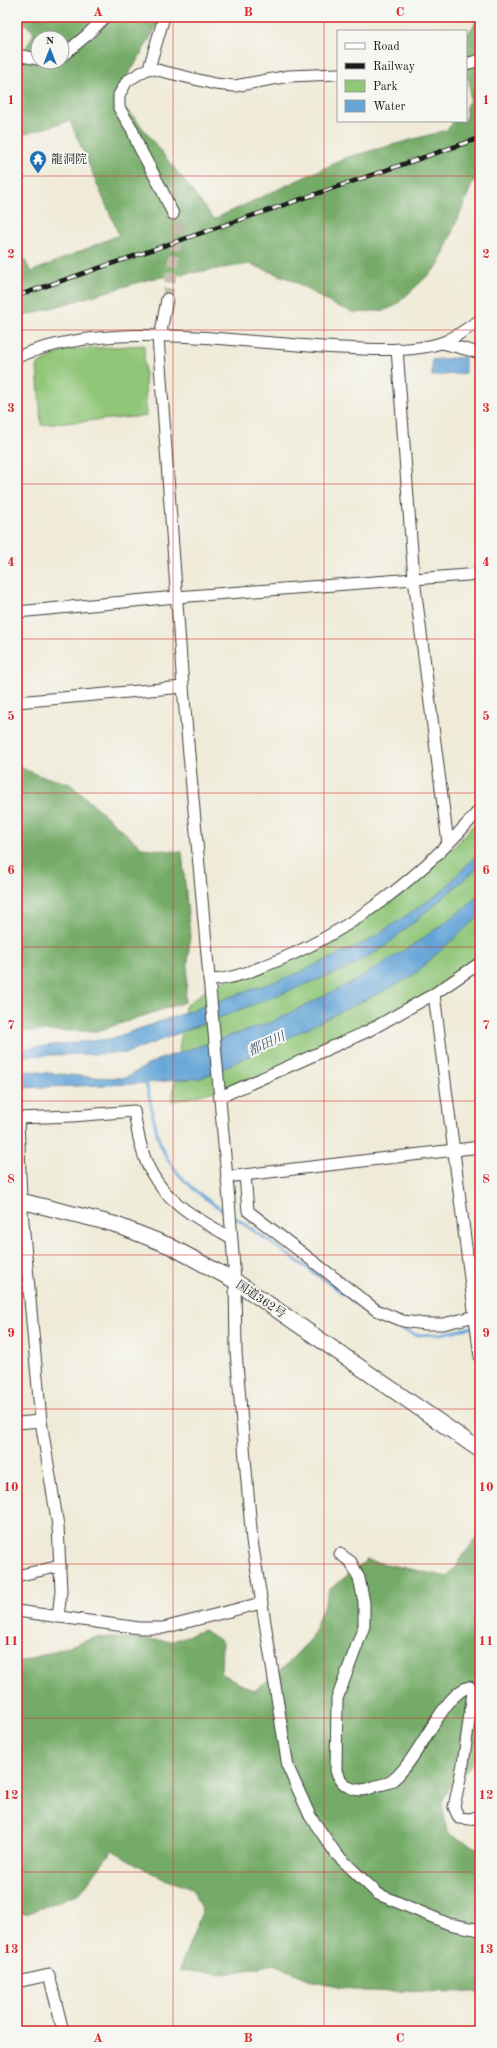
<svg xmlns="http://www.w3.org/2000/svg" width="497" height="2048" font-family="'Old Standard TT','Noto Serif JP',serif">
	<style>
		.green { fill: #90c678; stroke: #56714a }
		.forest { fill: #74ab68; stroke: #486442; fill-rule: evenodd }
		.water { fill: #64a4d7; stroke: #40607a }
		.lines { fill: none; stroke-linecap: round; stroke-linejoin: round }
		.stream { stroke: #64a4d7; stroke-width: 3 }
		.minor-tunnel { stroke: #c6c2b2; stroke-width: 11; stroke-dasharray: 11 5.5; stroke-linecap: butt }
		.minor-casing { stroke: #3c3b38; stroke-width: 13 }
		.highway-casing { stroke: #3c3b38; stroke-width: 17 }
		.minor { stroke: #fff; stroke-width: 11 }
		.highway { stroke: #fff; stroke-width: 15 }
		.rail-casing { stroke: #1c1c1c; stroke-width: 4.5 }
		.rail { stroke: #f6f6f2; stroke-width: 3; stroke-dasharray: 9; stroke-linecap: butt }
		.grid { fill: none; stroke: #d62828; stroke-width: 1; stroke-opacity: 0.55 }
		.labels { text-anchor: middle; stroke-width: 4; stroke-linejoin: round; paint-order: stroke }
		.poi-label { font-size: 12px; fill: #1c1c1c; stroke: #f6f6f2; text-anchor: start }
		.street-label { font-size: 12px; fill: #1c1c1c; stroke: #f6f6f2 }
		.water-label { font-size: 13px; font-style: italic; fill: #3c5970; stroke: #f6f6f2 }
		.neatline { fill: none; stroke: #d62828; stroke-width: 1.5 }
		.grid-label { font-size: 13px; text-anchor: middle; font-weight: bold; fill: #d62828 }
	</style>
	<rect width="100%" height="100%" fill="#f6f6f2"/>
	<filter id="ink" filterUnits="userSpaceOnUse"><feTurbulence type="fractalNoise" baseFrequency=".025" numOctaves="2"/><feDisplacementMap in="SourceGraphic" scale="8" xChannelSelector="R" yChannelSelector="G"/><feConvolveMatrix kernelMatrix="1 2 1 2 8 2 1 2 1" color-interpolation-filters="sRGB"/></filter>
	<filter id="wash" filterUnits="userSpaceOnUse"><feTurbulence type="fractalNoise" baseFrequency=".012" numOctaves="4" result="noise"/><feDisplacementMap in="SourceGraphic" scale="16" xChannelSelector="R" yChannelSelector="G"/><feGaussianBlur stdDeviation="0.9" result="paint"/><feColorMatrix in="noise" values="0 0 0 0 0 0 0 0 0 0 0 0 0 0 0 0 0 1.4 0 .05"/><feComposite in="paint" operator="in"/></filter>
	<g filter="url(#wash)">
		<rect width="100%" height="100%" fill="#f0ebd8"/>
		<g class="green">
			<path d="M144,345L146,416L41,425L37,365L65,350Z"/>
			<path d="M480,817V956L422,998L311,1054L231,1087L172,1102L185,1006L209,988L345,930L454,847Z"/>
		</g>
		<g class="forest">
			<path d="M19,17H162L134,66L112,97L134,117L214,219L348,157L447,130L454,121H466V106L470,100L469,79L466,78V37L476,22L475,17H480V178L473,182L438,266L395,306L385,310L355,313L332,304L292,280L250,264L150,279L17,318V245L31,272L119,235L70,121L17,136V64L34,33ZM38,38H62V62H38Z"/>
			<path d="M17,766L38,775L70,784L142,848L182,852L190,935L185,1002L98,1031H17Z"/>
			<path d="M480,1532V1756L450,1787L442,1801L447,1833L480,1850V1992L363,1991L313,1981L274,1964L226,1974L179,1970L202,1912L193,1889L159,1877L112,1850L80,1893L29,1913L17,1914V1663L97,1637L173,1641L204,1630L222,1642L221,1673L254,1691L279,1672L310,1640L330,1589L367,1560L448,1577Z"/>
		</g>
		<g class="water">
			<path d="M465,357V373L432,376V360Z"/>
			<path d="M480,851V866L383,948L348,968L127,1053L17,1056V1049L110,1039L296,974L368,941L440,893Z"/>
			<path d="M480,893V915L411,977L269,1047L201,1078L133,1084L17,1088V1070L90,1077L125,1078L157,1060L272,1022L356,980L416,943L465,908Z"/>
		</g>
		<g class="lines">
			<g class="stream">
				<path d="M145,1080C152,1102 153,1127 162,1148C174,1176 201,1197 226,1212"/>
				<path d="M233,1216L387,1324L416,1335L440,1334L474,1327"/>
			</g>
		</g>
	</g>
	<g filter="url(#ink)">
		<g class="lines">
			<path class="minor-tunnel" d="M167,299L179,228L173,214"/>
			<g class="minor-casing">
				<g id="minor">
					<path d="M17,55L38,59"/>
					<path d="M62,56L87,35L105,17"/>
					<path d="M466,64L480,60"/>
					<path d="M149,68L164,17"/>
					<path d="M173,214L161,188L138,145L132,129L119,108V95L127,81L149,68L215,84L235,86L289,76L338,74"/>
					<path d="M167,299L161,332L158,337L183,687L229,1200L235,1281L236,1352L252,1541L288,1767L310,1816L337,1855L378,1894L449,1924L480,1930"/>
					<path d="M442,343L480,353"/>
					<path d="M397,349L414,579L448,843"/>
					<path d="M17,357C112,317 241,344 341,348C374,349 409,353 441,343C456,338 467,328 480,320"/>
					<path d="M17,612L176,597L480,574"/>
					<path d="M17,702L183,687"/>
					<path d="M209,980C228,980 247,973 264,966C347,935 423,876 480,809"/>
					<path d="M434,994L480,1357"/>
					<path d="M220,1097L368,1031L434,994L480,963"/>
					<path d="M17,1118L73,1116L134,1111C137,1131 141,1154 151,1172C167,1203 201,1221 230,1237"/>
					<path d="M18,1118L21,1200L41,1421L58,1526L61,1591L58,1617"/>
					<path d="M245,1175L248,1211L376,1310L403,1321L425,1324H443L480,1315"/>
					<path d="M227,1177L480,1147"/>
					<path d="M17,1423L41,1421"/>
					<path d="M340,1554L351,1562L359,1578L364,1602V1626L337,1699L336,1771C341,1783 347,1789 360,1790C365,1790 371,1788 375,1786C380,1785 386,1784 390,1782C417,1765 444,1690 470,1687L473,1692L463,1764L454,1807L459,1818L470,1819L480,1816"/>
					<path d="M17,1574L21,1575L60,1566"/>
					<path d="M17,1611L139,1628H163L261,1603"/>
					<path d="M17,1982L49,1975L63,2031"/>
				</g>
			</g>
			<g class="highway-casing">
				<path id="highway" d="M17,1200L114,1224L170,1246L235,1281L480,1450"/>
			</g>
			<use href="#minor" class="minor"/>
			<use href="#highway" class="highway"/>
			<g class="rail-casing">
				<path id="rail" d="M17,296L480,138"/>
			</g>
			<use href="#rail" class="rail"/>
		</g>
	</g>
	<path class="grid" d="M173,17V2031M324,17V2031M17,176H480M17,330H480M17,484H480M17,639H480M17,793H480M17,947H480M17,1101H480M17,1255H480M17,1409H480M17,1564H480M17,1718H480M17,1872H480"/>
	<defs>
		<g id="temple-pin" transform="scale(0.9)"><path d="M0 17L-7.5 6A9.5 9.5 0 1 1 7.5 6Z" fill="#1f6fb2" stroke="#f6f6f2"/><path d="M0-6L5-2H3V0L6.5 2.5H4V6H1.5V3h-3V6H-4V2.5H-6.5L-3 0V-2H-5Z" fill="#fff"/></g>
	</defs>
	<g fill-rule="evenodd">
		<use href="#temple-pin" x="38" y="159"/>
	</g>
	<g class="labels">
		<g class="poi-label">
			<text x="51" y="163">龍洞院</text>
		</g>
		<g class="street-label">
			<text transform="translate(261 1299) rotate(34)" y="4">国道362号</text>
		</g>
		<g class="water-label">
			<text transform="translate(266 1043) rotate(-25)" y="5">都田川</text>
		</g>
	</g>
	<rect width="497" height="2048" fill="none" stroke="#f6f6f2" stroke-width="44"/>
	<rect x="337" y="30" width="130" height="92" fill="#f6f6f2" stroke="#9f9f9c"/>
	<rect x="345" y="43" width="20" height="6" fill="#ffffff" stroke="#9f9f9c"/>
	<text x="373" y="50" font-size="12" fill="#1c1c1c">Road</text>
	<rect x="345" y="63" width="20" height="6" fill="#1c1c1c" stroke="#9f9f9c"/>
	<text x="373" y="70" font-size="12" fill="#1c1c1c">Railway</text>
	<rect x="345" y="80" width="20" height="12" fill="#90c678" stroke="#9f9f9c"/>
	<text x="373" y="90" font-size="12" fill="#1c1c1c">Park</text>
	<rect x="345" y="100" width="20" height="12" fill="#64a4d7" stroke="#9f9f9c"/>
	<text x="373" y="110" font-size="12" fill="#1c1c1c">Water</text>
	<g transform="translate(50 50)"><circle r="19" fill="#f6f6f2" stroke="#9f9f9c"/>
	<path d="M0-3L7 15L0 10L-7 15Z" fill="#1f6fb2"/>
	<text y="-6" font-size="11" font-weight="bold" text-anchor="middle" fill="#1c1c1c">N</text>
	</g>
	<rect x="22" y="22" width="453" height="2004" class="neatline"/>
	<g class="grid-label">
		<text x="98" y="16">A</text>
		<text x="248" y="16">B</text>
		<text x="400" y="16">C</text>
		<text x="11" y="104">1</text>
		<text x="486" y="104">1</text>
		<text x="11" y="258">2</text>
		<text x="486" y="258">2</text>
		<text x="11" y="412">3</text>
		<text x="486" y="412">3</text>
		<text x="11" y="566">4</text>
		<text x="486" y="566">4</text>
		<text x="11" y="720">5</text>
		<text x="486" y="720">5</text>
		<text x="11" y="874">6</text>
		<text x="486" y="874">6</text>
		<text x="11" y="1029">7</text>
		<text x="486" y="1029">7</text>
		<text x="11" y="1183">8</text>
		<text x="486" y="1183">8</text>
		<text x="11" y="1337">9</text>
		<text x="486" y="1337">9</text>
		<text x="11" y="1491">10</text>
		<text x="486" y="1491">10</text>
		<text x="11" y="1645">11</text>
		<text x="486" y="1645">11</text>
		<text x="11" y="1799">12</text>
		<text x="486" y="1799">12</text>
		<text x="11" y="1953">13</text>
		<text x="486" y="1953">13</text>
		<text x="98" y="2042">A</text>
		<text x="248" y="2042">B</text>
		<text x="400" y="2042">C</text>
	</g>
</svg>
